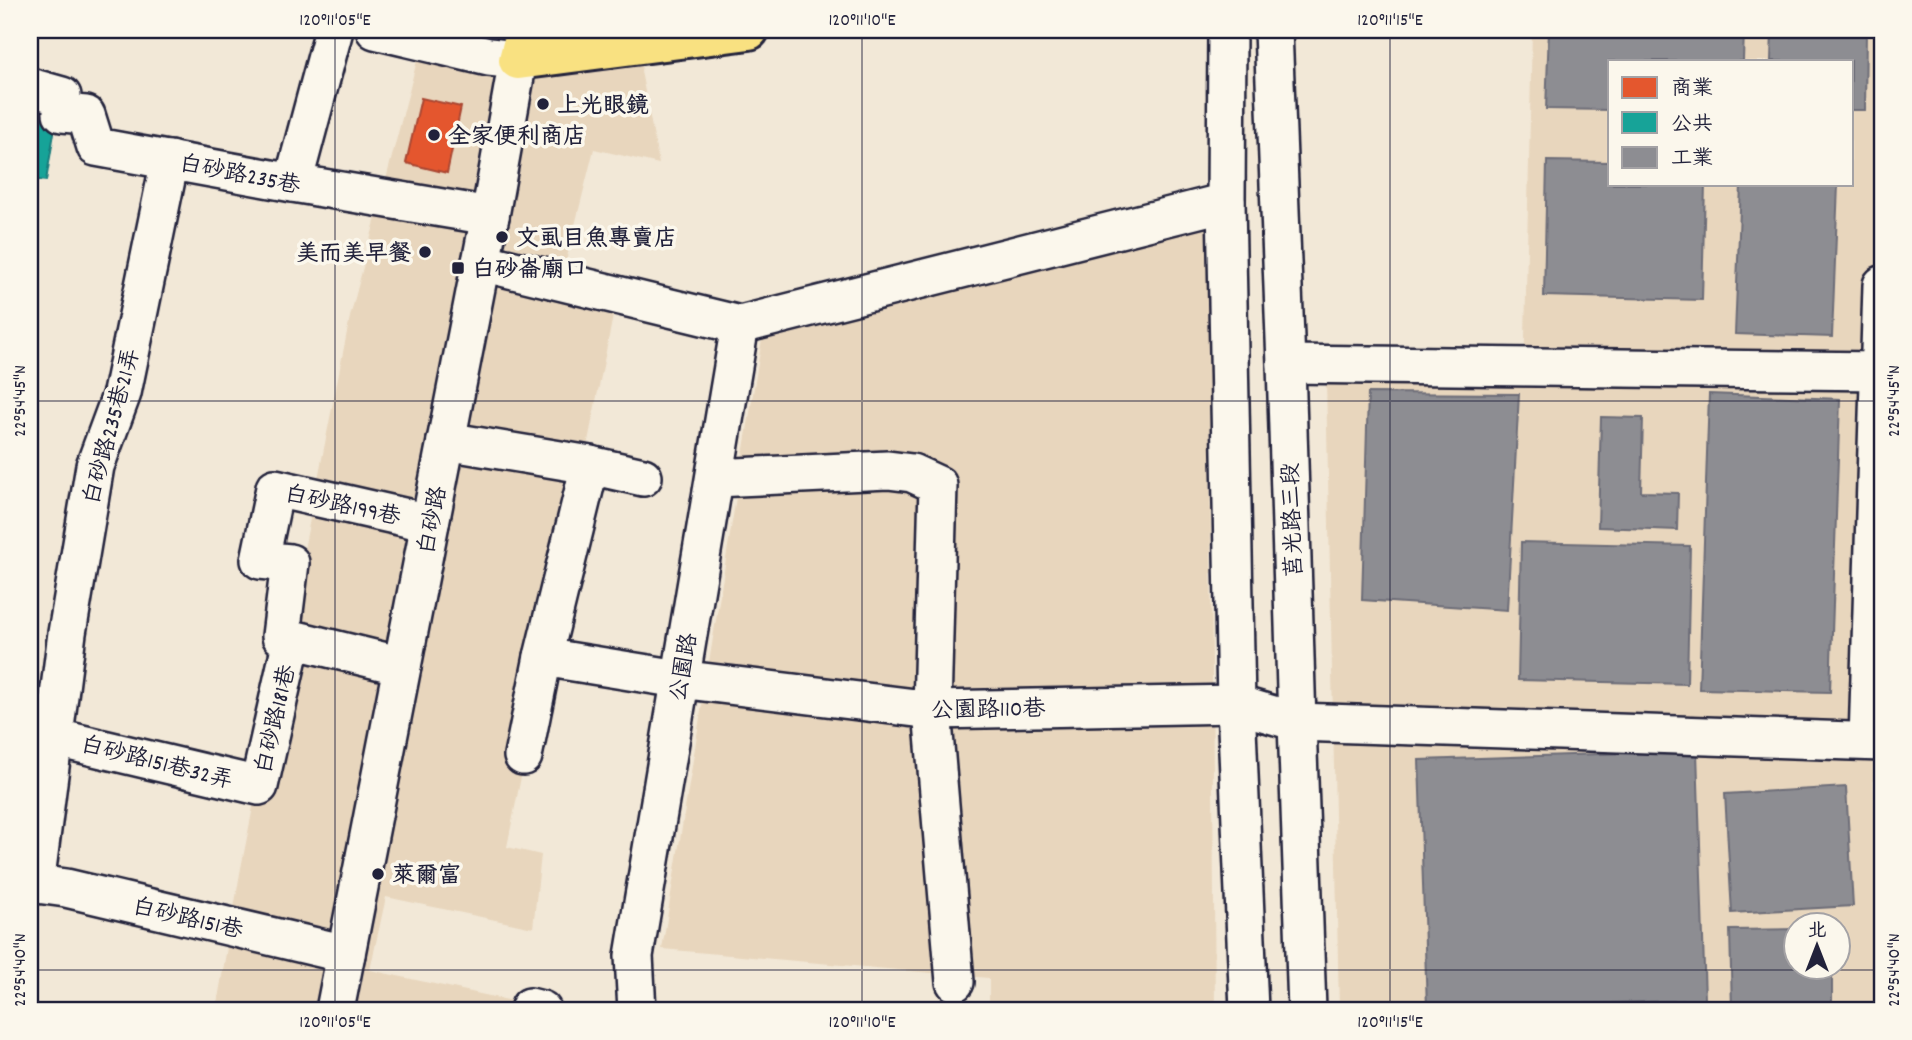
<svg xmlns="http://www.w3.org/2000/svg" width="1912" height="1040" font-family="Dekko,'LXGW WenKai TC',sans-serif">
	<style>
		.built { fill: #e8d6bd; fill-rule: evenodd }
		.shops { fill: #e4572e; stroke: #aa4732; stroke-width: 2 }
		.public { fill: #17a398; stroke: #1a7c7c; stroke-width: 2 }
		.industry { fill: #8d8d92; stroke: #6d6d78; stroke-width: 2 }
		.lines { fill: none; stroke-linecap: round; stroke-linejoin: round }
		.minor-casing { stroke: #22223b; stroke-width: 42 }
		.major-casing { stroke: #22223b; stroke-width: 44 }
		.minor { stroke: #fbf7ec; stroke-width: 37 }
		.major { stroke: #f9e181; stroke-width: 38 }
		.ticks { fill: none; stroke: #22223b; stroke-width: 2; stroke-opacity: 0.45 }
		.poi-dot { fill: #22223b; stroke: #fbf7ec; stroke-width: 2.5 }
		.labels { text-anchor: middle; stroke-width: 7; stroke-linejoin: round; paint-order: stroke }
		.poi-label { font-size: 23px; font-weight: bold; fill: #22223b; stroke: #fbf7ec; text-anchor: start }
		.street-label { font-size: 23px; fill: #22223b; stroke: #fbf7ec }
		.neatline { fill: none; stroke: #22223b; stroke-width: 2.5 }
		.ticks-label { font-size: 18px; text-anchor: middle; fill: #22223b }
	</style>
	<rect width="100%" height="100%" fill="#f2e8d7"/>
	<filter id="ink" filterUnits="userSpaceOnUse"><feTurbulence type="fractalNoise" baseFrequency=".0143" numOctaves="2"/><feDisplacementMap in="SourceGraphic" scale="14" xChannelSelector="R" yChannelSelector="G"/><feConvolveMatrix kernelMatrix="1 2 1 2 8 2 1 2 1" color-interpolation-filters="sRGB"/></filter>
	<g filter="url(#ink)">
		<g class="built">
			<path d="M425,30H650L641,71L659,164L594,149L564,269L619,286L507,847L541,855L533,928L386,897L370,970L517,1002L515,1010H216L241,868L350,317Z"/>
			<path d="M1532,30H1882V718H1871L1882,1010H1339L1326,379L1524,380ZM1609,61H1851V184H1609ZM1797,925H1839V967H1797Z"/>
			<path d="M1208,222L1215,1010H989V978L662,949L763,333Z"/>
		</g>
		<path class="shops" d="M421,98L461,107L447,173L406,163Z"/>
		<path class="public" d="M30,105L58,109L46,181L30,179Z"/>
		<g class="industry">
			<path d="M1549,30H1744L1743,61H1609V110L1546,109Z"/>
			<path d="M1772,30H1866L1865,110H1851V61H1771Z"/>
			<path d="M1547,161L1609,162V184H1705L1702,300L1544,296Z"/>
			<path d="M1741,184H1838L1832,337L1735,334Z"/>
			<path d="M1368,393L1519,394L1507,610L1362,600Z"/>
			<path d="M1709,394L1840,399L1830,692L1699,689Z"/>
			<path d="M1601,417L1643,418L1641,492L1678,493L1677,530L1598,527Z"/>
			<path d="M1521,542L1690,546L1687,684L1518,680Z"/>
			<path d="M1697,751L1705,1000L1427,1009L1419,760Z"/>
			<path d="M1846,787L1853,906L1732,913L1725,794Z"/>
			<path d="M1797,929V967H1832V1010H1732L1730,930Z"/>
		</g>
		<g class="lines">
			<g class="minor-casing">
				<g id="minor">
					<path d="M1227,30L1226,202L1236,704L1249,1010"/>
					<path d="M1273,30L1286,364L1297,722L1307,1010"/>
					<path d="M30,87L62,96V113L86,115L96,147L293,183L490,216"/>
					<path d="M293,183L334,30"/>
					<path d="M481,262L740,325L1226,202"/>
					<path d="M1286,364L1882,371"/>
					<path d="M446,441L590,465L643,477"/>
					<path d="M715,478L888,470L912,473L938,485L932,710L955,982"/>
					<path d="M292,639L281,636L290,563L260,560L275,488L430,523"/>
					<path d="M543,657L679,679L932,710L1236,704L1297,722L1882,742"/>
					<path d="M31,732L259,786L292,639L402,666"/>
					<path d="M1868,741L1882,285"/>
					<path d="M523,756L543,657L590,465"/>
					<path d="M30,883L66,888L346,954"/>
					<path d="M35,885L67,633L95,466L122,393L170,160"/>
					<path d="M335,1010L490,216L518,60L489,57L375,30"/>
					<path d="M529,1010L530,1007L542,1010"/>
					<path d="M637,1010L634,956L740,325"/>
				</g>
			</g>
			<g class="major-casing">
				<path id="major" d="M526,30L518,60L749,30"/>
			</g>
			<use href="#minor" class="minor"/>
			<use href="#major" class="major"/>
		</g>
	</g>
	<path class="ticks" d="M335,30V1010M862,30V1010M1390,30V1010M30,401H1882M30,970H1882"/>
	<g class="poi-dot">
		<circle cx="543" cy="104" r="7"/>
		<circle cx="434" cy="135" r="7"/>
		<circle cx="502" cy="237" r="7"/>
		<circle cx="425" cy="252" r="7"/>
		<rect x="451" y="261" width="14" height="14" rx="3.5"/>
		<circle cx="378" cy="874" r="7"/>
	</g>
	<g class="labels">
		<g class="poi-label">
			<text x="557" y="112">上光眼鏡</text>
			<text x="448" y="143">全家便利商店</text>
			<text x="516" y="245">文虱目魚專賣店</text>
			<text x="411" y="260" text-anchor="end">美而美早餐</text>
			<text x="472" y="276">白砂崙廟口</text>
			<text x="392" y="882">萊爾富</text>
		</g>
		<g class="street-label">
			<text transform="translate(240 173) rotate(11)" y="8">白砂路235巷</text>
			<text transform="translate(110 426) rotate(-75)" y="8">白砂路235巷21弄</text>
			<text transform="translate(343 504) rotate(12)" y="8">白砂路199巷</text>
			<text transform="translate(431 520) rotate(-79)" y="8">白砂路</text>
			<text transform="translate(1291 520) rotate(-92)" y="8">莒光路三段</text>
			<text transform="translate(682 667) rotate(-80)" y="8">公園路</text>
			<text transform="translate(988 708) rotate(-1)" y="8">公園路110巷</text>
			<text transform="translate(274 719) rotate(-77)" y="8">白砂路181巷</text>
			<text transform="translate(157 761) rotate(14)" y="8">白砂路151巷32弄</text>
			<text transform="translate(188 917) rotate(13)" y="8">白砂路151巷</text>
		</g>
	</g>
	<rect width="1912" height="1040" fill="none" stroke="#fbf7ec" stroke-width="77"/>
	<rect x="1608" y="60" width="245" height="126" fill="#fbf7ec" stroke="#a4a2a5" stroke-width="2"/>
	<rect x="1622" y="77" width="35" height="21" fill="#e4572e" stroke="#a4a2a5" stroke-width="2"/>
	<text x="1671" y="94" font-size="21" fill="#22223b">商業</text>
	<rect x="1622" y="112" width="35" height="21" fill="#17a398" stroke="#a4a2a5" stroke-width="2"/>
	<text x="1671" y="130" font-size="21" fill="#22223b">公共</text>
	<rect x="1622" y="147" width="35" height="21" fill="#8d8d92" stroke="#a4a2a5" stroke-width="2"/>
	<text x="1671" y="164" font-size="21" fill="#22223b">工業</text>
	<g transform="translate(1817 946)"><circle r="33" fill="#fbf7ec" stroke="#a4a2a5" stroke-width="2"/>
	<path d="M0-5L12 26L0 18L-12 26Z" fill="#22223b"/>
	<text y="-10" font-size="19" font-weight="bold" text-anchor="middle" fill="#22223b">北</text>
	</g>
	<rect x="38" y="38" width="1836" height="964" class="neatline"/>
	<g class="ticks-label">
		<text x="335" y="25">120°11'05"E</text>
		<text x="862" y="25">120°11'10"E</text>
		<text x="1390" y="25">120°11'15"E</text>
		<text transform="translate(19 401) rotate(-90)" y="6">22°54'45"N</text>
		<text transform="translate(1893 401) rotate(-90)" y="6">22°54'45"N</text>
		<text transform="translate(19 970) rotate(-90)" y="6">22°54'40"N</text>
		<text transform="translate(1893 970) rotate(-90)" y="6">22°54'40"N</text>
		<text x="335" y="1027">120°11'05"E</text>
		<text x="862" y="1027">120°11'10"E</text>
		<text x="1390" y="1027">120°11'15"E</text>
	</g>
</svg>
